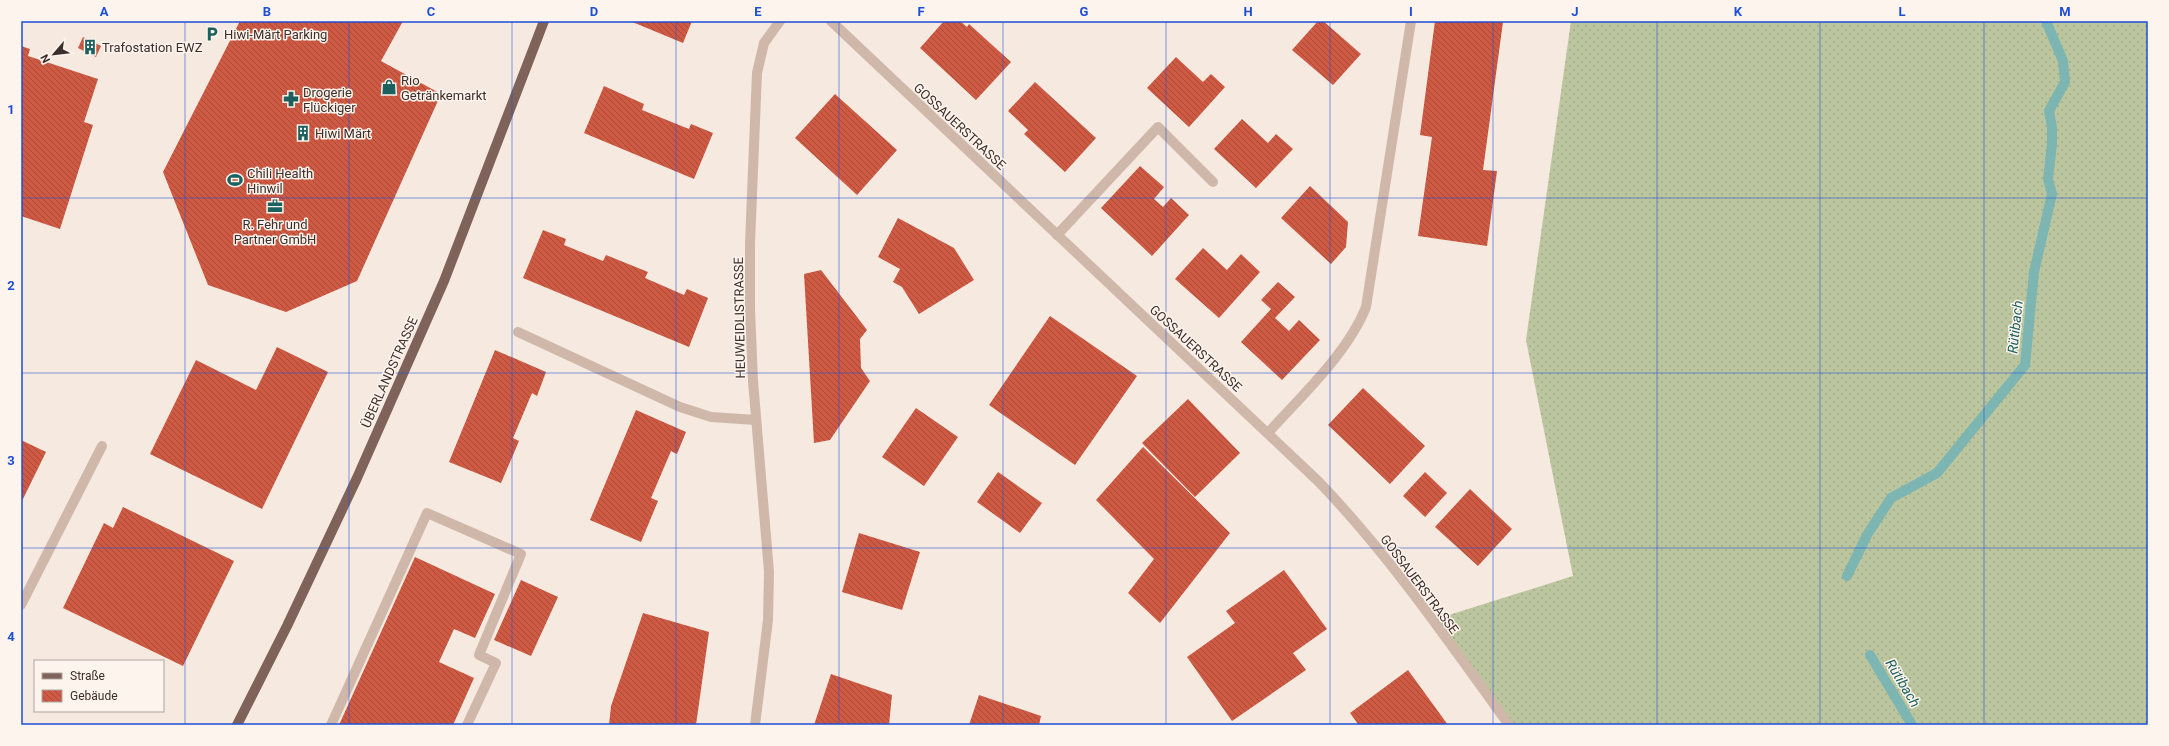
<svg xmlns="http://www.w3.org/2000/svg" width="2169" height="746" font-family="Roboto,sans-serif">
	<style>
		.grass { fill: url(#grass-dots) }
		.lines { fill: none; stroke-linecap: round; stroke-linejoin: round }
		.stream { stroke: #7cb5b2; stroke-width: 10 }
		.building { fill: url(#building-back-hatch) }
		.minor { stroke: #cfb8aa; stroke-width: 10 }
		.major { stroke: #7f635a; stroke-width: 10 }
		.grid { fill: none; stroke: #1d4ed8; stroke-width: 1; stroke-opacity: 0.55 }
		.labels { text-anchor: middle; stroke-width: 3; stroke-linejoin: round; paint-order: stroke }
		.poi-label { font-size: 13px; fill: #3c2e2a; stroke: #fcf4ed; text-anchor: start }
		.street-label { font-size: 13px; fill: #3c2e2a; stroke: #fcf4ed }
		.water-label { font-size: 14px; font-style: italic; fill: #1b6160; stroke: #fcf4ed }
		.neatline { fill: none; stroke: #1d4ed8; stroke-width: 1.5 }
		.grid-label { font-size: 13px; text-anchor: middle; font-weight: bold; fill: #1d4ed8 }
	</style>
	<defs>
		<pattern id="grass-dots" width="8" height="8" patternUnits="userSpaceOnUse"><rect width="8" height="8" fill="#bcc69e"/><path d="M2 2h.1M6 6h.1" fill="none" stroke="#a2aa88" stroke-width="1.8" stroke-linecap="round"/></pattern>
		<pattern id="building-back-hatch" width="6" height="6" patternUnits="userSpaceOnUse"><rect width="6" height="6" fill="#cf5a44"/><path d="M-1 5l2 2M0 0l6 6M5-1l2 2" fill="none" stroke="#a94b39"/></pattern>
	</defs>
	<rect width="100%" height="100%" fill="#f5e9e0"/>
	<path class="grass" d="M1571,21H2148V725H1510L1433,620L1573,576L1526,340Z"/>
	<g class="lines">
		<g class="stream">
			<path d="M1847,576L1867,535L1891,498L1937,473L2025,365L2034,272L2052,194L2048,179L2052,144V128L2049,111L2065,82L2063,61L2046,21"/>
			<path d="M1870,655L1912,725"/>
		</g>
	</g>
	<g class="building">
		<path d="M240,21H403L381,61L441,94L357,281L286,312L208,285L163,172Z"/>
		<path d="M630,21H692L683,43Z"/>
		<path d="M944,21H960L967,27L969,24L1011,62L976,100L920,48Z"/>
		<path d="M1318,21H1323L1361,54L1333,85L1292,50Z"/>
		<path d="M1435,21L1503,22L1483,170L1497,171L1487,246L1418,236L1432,137L1420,135Z"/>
		<path d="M83,37L101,46L96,57L78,48Z"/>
		<path d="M21,46L30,49L28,56L98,79L84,122L93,125L60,229L21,216Z"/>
		<path d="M1176,57L1203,82L1211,74L1225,87L1189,127L1147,88Z"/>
		<path d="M1035,82L1096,138L1065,172L1024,134L1028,130L1008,111Z"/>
		<path d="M604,86L644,104L642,110L689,129L691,124L713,133L694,179L584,133Z"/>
		<path d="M835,94L897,150L857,195L795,138Z"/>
		<path d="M1242,119L1268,143L1276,134L1293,149L1256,188L1214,149Z"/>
		<path d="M1140,166L1164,187L1154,199L1163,207L1171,198L1189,215L1152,256L1101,208Z"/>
		<path d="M1310,186L1348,222L1346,247L1331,264L1281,218Z"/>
		<path d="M898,218L954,248L974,280L919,314L902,287L893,282L900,269L878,257Z"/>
		<path d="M543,230L566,239L564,245L603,261L606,255L648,272L645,278L684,295L687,289L708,298L689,347L523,278Z"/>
		<path d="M1203,248L1227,270L1241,254L1260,272L1219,318L1175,279Z"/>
		<path d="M821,270L867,330L860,339L861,368L870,381L830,440L814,443L804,274Z"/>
		<path d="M1278,282L1295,297L1275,318L1289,331L1299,320L1320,340L1282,380L1241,342L1271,309L1261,300Z"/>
		<path d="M1050,316L1137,376L1075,465L989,405Z"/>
		<path d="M277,347L328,372L262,509L150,454L196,360L256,390Z"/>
		<path d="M495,350L546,372L537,396L532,393L513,438L519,441L501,483L449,462Z"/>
		<path d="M1363,388L1425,446L1390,484L1328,425Z"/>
		<path d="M1188,399L1240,453L1195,497L1142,443Z"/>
		<path d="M916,408L958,437L924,486L882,457Z"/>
		<path d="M636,410L686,432L677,454L671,451L651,498L658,501L641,542L590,520Z"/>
		<path d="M21,440L46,452L21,503Z"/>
		<path d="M1143,447L1230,533L1160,623L1128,593L1154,559L1096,500Z"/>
		<path d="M998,472L1042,503L1020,533L977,502Z"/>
		<path d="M1425,472L1447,493L1425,517L1403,496Z"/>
		<path d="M1470,489L1512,529L1478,566L1435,527Z"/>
		<path d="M123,507L234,561L183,666L63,608L104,523L113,528Z"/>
		<path d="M859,533L920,552L902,610L842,592Z"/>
		<path d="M415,557L495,594L475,638L454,629L439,662L474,678L453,725H339Z"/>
		<path d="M1284,570L1327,629L1293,653L1306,670L1232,721L1187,657L1235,623L1226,611Z"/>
		<path d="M521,580L558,597L531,656L494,640Z"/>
		<path d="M643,613L709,632L696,725H609L611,706Z"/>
		<path d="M1408,670L1448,725H1356L1358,724L1350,713Z"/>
		<path d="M831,674L892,695L889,725H814Z"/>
		<path d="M979,695L1041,716L1039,725H969Z"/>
	</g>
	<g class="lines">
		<g class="minor">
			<path d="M831,21L1319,482C1390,556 1449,642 1509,725"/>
			<path d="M1057,235L1158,127L1213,182"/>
			<path d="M518,332L680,407L711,417L756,420"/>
			<path d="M1268,433C1301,396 1348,353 1366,307L1411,21"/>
			<path d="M21,605L102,446"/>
			<path d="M331,725L427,513L521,554L479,655L496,663L467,725"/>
			<path d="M755,725L768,620L769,572L753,381L750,310V243L757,73L764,43L780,21"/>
		</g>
		<path class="major" d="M237,725L287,626L357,478L444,281L544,21"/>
	</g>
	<path class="grid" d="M185,21V725M349,21V725M512,21V725M676,21V725M839,21V725M1003,21V725M1166,21V725M1330,21V725M1493,21V725M1657,21V725M1820,21V725M1984,21V725M21,198H2148M21,373H2148M21,548H2148"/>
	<defs>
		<g id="parking-bare" transform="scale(1.2)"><path d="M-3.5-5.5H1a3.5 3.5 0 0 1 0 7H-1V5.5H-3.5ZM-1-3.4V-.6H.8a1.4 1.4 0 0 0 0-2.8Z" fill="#1b6160" stroke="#fcf4ed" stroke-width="2.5" paint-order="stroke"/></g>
		<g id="building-bare" transform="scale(1.2)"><path d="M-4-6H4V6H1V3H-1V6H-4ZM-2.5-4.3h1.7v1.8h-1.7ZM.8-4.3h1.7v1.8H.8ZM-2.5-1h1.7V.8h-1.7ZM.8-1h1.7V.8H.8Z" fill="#1b6160" stroke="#fcf4ed" stroke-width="2.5" paint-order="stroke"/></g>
		<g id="shop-bare" transform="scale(1.2)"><path d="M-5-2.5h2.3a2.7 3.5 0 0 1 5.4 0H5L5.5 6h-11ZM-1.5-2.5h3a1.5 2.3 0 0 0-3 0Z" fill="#1b6160" stroke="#fcf4ed" stroke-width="2.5" paint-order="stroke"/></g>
		<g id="pharmacy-bare" transform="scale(1.2)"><path d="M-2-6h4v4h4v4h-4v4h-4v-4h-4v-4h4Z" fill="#1b6160" stroke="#fcf4ed" stroke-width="2.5" paint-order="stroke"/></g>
		<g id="stadium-bare" transform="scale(1.2)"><path d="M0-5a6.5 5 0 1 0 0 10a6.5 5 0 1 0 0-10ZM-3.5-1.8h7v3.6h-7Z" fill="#1b6160" stroke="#fcf4ed" stroke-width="2.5" paint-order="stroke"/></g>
		<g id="office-bare" transform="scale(1.2)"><path d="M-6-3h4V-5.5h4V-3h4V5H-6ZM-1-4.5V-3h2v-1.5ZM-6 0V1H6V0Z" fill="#1b6160" stroke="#fcf4ed" stroke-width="2.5" paint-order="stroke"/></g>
	</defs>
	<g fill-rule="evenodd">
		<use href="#parking-bare" x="212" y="34"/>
		<use href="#building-bare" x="90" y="47"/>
		<use href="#shop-bare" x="389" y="87"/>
		<use href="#pharmacy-bare" x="291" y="99"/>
		<use href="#building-bare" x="303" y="133"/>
		<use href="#stadium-bare" x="235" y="180"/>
		<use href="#office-bare" x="275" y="206"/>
	</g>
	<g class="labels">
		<g class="poi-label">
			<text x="224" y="39">Hiwi-Märt Parking</text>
			<text x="102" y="52">Trafostation EWZ</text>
			<text x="401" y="85">Rio<tspan x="401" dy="15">Getränkemarkt</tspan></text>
			<text x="303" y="97">Drogerie<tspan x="303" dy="15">Flückiger</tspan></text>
			<text x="315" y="138">Hiwi Märt</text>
			<text x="247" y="178">Chili Health<tspan x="247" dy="15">Hinwil</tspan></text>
			<text x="275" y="229" text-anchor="middle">R. Fehr und<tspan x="275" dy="15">Partner GmbH</tspan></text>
		</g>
		<g class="street-label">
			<text transform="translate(960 126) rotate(43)" y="5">GOSSAUERSTRASSE</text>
			<text transform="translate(739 318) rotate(-91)" y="5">HEUWEIDLISTRASSE</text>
			<text transform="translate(1196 348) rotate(43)" y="5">GOSSAUERSTRASSE</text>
			<text transform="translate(389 372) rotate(-66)" y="5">ÜBERLANDSTRASSE</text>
			<text transform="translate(1420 584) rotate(53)" y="5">GOSSAUERSTRASSE</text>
		</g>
		<g class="water-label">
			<text transform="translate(2015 327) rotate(-84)" y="5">Rütibach</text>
			<text transform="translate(1903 683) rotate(59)" y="5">Rütibach</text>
		</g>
	</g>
	<rect width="2169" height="746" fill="none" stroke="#fcf4ed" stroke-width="44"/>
	<rect x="34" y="660" width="130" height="52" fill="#fcf4ed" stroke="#afa59f"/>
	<rect x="42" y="673" width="20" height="6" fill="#7f635a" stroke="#afa59f"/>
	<text x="70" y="680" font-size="12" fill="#3c2e2a">Straße</text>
	<rect x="42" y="690" width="20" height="12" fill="url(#building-back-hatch)" stroke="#afa59f"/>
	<text x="70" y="700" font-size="12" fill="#3c2e2a">Gebäude</text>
	<g transform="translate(54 54) rotate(242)" stroke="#fcf4ed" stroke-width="3" paint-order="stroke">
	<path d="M0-3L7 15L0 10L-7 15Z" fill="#3c2e2a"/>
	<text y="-6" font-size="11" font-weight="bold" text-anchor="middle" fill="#3c2e2a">N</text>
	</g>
	<rect x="22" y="22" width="2125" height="702" class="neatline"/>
	<g class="grid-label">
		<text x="104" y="16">A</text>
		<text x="267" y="16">B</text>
		<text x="431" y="16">C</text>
		<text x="594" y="16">D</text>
		<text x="758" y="16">E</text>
		<text x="921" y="16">F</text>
		<text x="1084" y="16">G</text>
		<text x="1248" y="16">H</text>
		<text x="1411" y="16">I</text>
		<text x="1575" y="16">J</text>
		<text x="1738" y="16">K</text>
		<text x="1902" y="16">L</text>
		<text x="2065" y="16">M</text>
		<text x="11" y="114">1</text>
		<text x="11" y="290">2</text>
		<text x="11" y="465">3</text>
		<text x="11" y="641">4</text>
	</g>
</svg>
